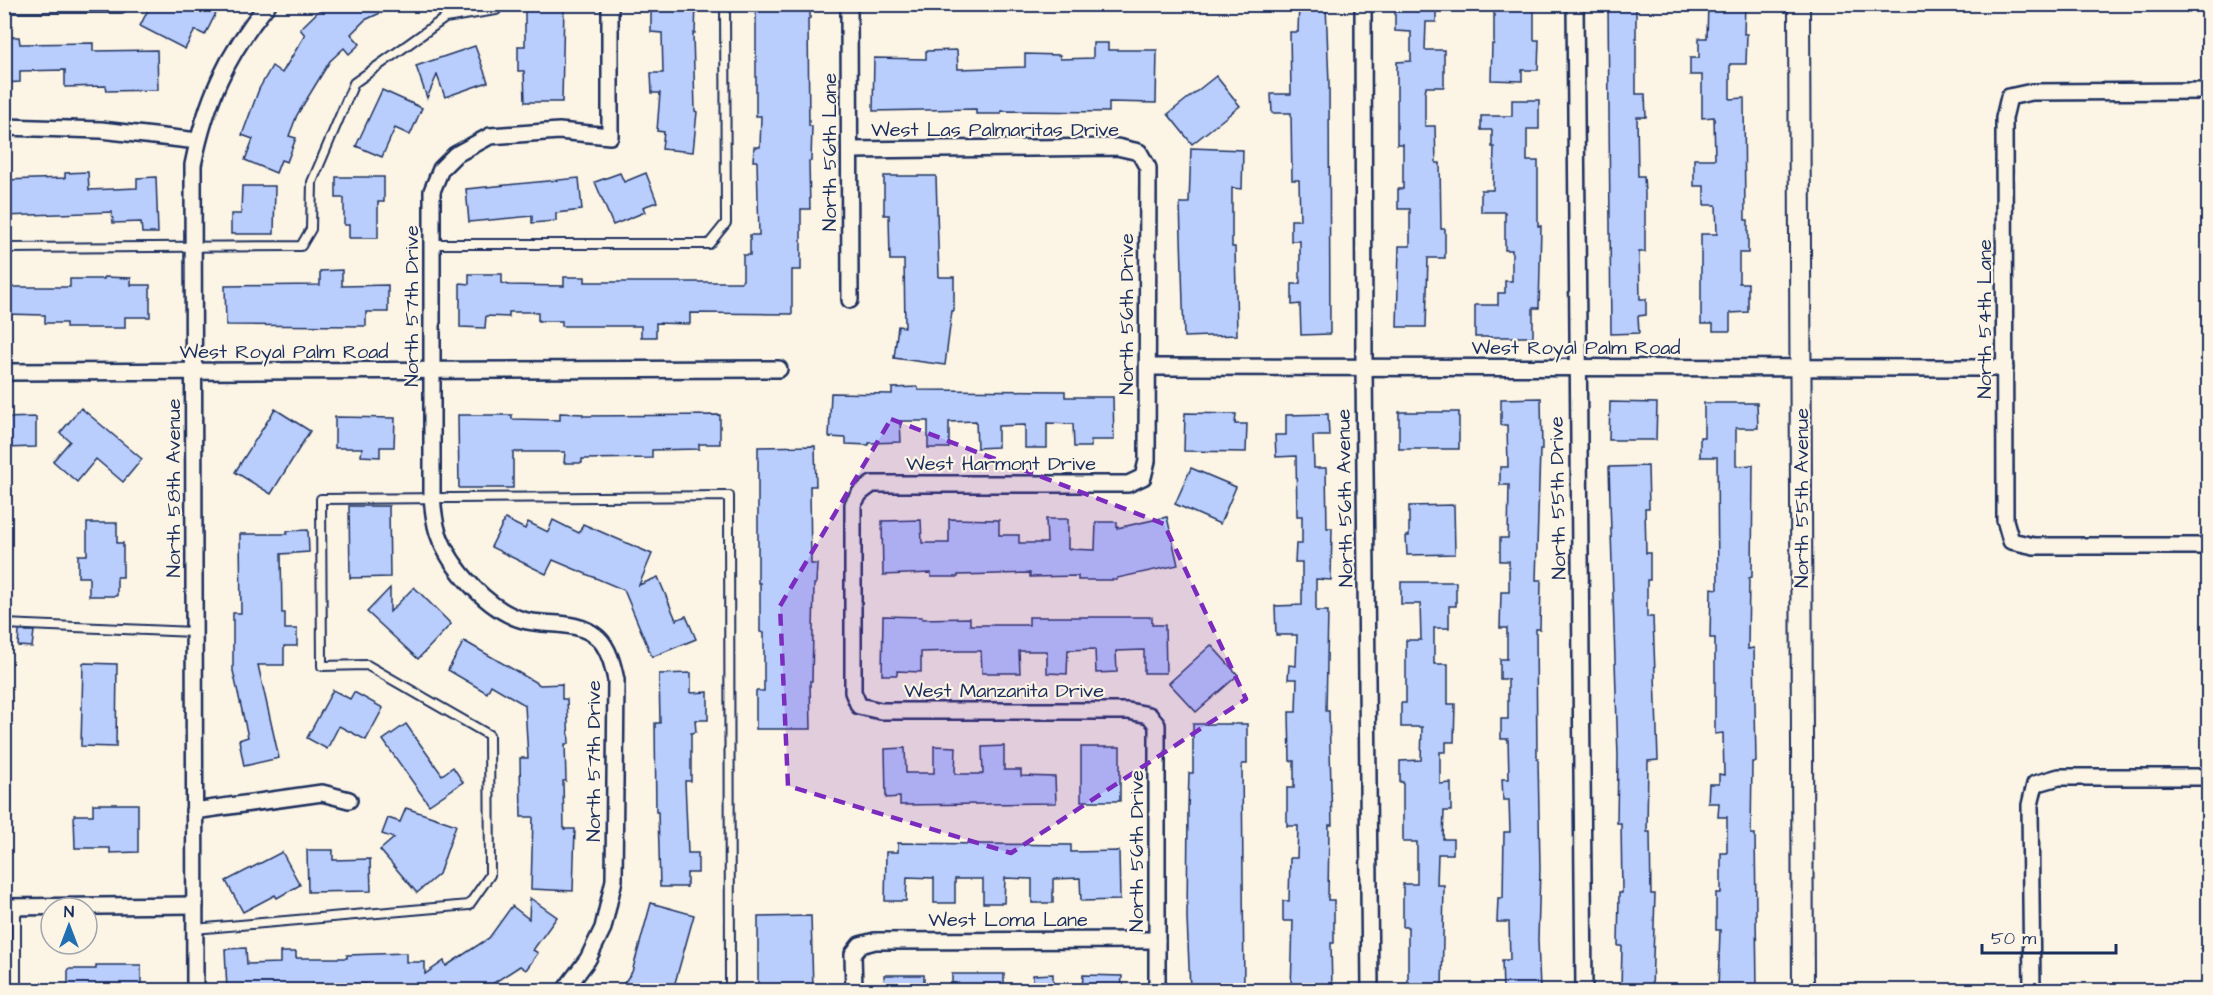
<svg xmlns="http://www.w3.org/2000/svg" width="2213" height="995" font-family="'Architects Daughter',sans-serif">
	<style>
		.building { fill: #bacefe; stroke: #1b2f5e; stroke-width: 1.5 }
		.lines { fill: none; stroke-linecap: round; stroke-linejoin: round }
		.service-casing { stroke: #1b2f5e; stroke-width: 12 }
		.minor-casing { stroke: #1b2f5e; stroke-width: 20 }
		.tertiary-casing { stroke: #1b2f5e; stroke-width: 24 }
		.service { stroke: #fcf5e5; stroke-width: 8 }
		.minor { stroke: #fcf5e5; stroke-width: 15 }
		.tertiary { stroke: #fcf5e5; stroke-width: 20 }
		.marked { fill: #7b2cbf; fill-opacity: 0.2; stroke: #7b2cbf; stroke-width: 4.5; stroke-dasharray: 12 8; stroke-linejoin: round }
		.labels { text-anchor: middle; stroke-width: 4.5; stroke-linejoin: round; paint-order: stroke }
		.street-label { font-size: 20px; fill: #1b2f5e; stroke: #fcf5e5 }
	</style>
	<rect width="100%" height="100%" fill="#fcf5e5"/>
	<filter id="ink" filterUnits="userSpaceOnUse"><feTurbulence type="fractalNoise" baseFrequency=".0167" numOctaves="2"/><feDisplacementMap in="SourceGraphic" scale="12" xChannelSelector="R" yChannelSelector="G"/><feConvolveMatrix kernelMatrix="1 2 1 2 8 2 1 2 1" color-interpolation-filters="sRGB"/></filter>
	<g filter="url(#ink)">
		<g class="building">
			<path d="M151,4H204L217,11L205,35L195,30L185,49L140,26Z"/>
			<path d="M326,4H400L365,20L351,34L360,44L349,54L344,48L330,61L297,115L289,136L296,138L287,162L281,160L276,173L245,160L253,139L242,135L259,89L272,66L282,73L305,35L300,29Z"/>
			<path d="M525,4H564L562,102H525L524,71H518V46H525Z"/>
			<path d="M651,4H696L695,33H693L695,111L697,112L693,152L662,149L664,132L657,131L660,93H652L651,73H663L662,33L651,32Z"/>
			<path d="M756,4H810V18L808,19L809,126H812L811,161H809L810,209H801V270H792V314L690,313V324L656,323V337H641V326H562V321H538V312H509V317L486,316L485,328L460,327V283L469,284V274H502V283L509,285L564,286V277H585V282H741L743,280V255H750V235H759L757,161H753L754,147H760L761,116H756Z"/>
			<path d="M1299,4H1326L1329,84L1330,334L1301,335L1300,304L1292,305V284H1300V241H1291V220H1300L1299,180H1292L1291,113H1272L1271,94H1291L1290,32H1298Z"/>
			<path d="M1395,4H1436V22H1426L1425,50H1444V87H1426L1425,92V126H1435L1436,163H1440L1441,229H1445V258H1428L1426,327H1397L1399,246H1410V209H1398V189H1403V144H1397V62L1411,61V32L1395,31Z"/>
			<path d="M1494,4H1534V40H1539L1538,70H1522V81L1491,80L1492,44H1494Z"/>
			<path d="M1608,4H1636V94H1645L1646,117H1637L1638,176H1644L1645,194V252H1639L1640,299H1646V315L1638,316L1639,333L1611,334Z"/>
			<path d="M1708,4H1745L1744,34H1747L1746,64H1730V99L1744,98L1745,220H1748V253H1739V283H1748V312L1730,313V331H1713V324H1701V234H1717L1716,205H1704V186H1694V159H1715L1714,117L1702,118V75H1690V58H1699V38H1707Z"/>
			<path d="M4,37H19L20,44L93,43V51L157,50L158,90L107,91L106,86L65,87V70L20,71V82L4,83Z"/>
			<path d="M1093,43H1108V50H1157L1156,103L1109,102V112L1001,111V114H976V109L873,111L874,58L926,59V51L957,50L958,69L1025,67V54L1060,55V59L1093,58Z"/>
			<path d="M475,46L488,82L445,97L437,75L427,98L416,66Z"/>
			<path d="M1216,76L1240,106L1192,144L1168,114Z"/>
			<path d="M382,90L422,108L410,135L395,128L382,157L356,146Z"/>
			<path d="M1512,100H1539V129H1527V161H1538V226H1541L1539,308H1533V337H1475V305H1498V293H1505V281H1512V250H1505V212H1481V190H1493L1494,147H1492V130H1481V116H1512Z"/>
			<path d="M1191,148L1243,150L1242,189L1232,188V247H1235L1237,335L1184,337L1180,203H1189Z"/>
			<path d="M88,172L89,190L137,188V178L156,177L158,233H142L141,222L113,223L112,212L4,216V180L65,178V173Z"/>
			<path d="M620,173L624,182L646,173L657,202L643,207L645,212L613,225L595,182Z"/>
			<path d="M884,176H936L939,277H954V311H952L945,365L894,358L898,326L905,327L904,260H890L889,215H884Z"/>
			<path d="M336,177H384V202H378V238H349V225H344V198H336Z"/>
			<path d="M579,178L582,210L556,213V221L532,223V216L469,222L466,189Z"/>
			<path d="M242,186H275L274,234H231V214H241Z"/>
			<path d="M342,270V286L388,285V312H366V326L226,325L225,286L320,285V271Z"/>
			<path d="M104,277L131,278V285H150V317H125V328H66V323H45V315L4,314V287H70V279H104Z"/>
			<path d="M918,387V390L1065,391V397H1113L1114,440H1091V447H1074L1073,424L1047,423V448H1025V425L998,426V447L977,448L976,421L949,422V448H928V421H900L901,442L869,443V445L846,444V438L829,437L831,393L892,394V388Z"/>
			<path d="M1541,398L1542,450H1540L1536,580H1541L1540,629H1536L1537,759H1538L1540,869L1538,940L1540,989L1503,990L1502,960H1510L1509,922H1497L1498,898H1503L1504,832H1510L1509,800H1503L1502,779H1509L1508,739H1501V719H1508V679H1500V659H1507V628H1500L1501,592H1509V561H1500V538H1508L1509,485H1500V467H1508L1507,425H1501V399Z"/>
			<path d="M1610,402L1657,403L1656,440H1609Z"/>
			<path d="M1704,403H1757L1758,428H1736V466L1753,465L1752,577L1749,578L1748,649L1754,648L1756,762H1752L1751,834H1755L1757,990H1718L1720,930H1716V893H1721V853H1727V817H1718L1719,803H1708L1709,784H1719V774L1724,775L1723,733L1715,734V638H1710L1711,588L1718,589L1717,457H1700V437H1704Z"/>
			<path d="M81,408L142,459L123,482L96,459L77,482L53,461L70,441L60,433Z"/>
			<path d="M275,409L310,431L271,494L235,472Z"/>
			<rect x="1399" y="412" width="60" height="37"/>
			<path d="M560,413L583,414V416L720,415V444H699V449L652,450V458L582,459V463H564L565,452H513V488H459L458,415H512V419L560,420Z"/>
			<path d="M1185,413L1236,414L1235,424H1247L1246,452L1184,451Z"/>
			<path d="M1328,414L1329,436H1313L1314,468H1326L1327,528H1332L1331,580L1316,579V611H1328L1326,711H1329L1332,825H1329L1328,900H1334V943H1331L1332,990H1291L1293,921H1283V901H1289L1290,858H1297L1298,826H1287V788H1294V761H1290L1289,712H1296L1297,679H1288L1289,665L1296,666L1297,635H1276L1275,606L1302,605V562H1295L1296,544H1302V516H1297L1296,456L1276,457L1275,435H1286V415Z"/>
			<path d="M36,417V447L4,448V418Z"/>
			<path d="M335,417L395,418L394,447H380V457L361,456L362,448H335Z"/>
			<path d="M815,446L816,486H810L811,564H817L816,584H814L812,681H810L811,729H756V691H764V633L760,632V583H758V447Z"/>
			<path d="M1648,466L1649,508H1645L1646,553H1650V580H1647V617H1653L1658,760L1648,761L1647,832H1650L1651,894H1655L1652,990H1621L1622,946H1618L1619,893H1622L1621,823H1617L1618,757L1609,467Z"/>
			<path d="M1191,468L1236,487L1220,524L1175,504Z"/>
			<path d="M1454,505L1455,554L1407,555L1406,536H1409V506Z"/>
			<path d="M349,506H389L390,577L350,578Z"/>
			<path d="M1167,517L1178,565L1117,578V580H1078V576L1030,577V573L958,575V577H931V573L883,575L882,521L921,520L922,543H949V519L999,520V535H1019V543H1047L1046,519H1068V549L1095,550L1096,522H1117V528Z"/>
			<path d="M505,519L525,529L528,522L548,532L553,520L579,533L583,524L652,554L639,585L658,577L676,620L686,616L696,639L652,657L624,590L553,560L546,574L491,547Z"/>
			<path d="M87,523H117V543H123V577H117V596H89V577H78V555H87Z"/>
			<path d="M308,530L309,552L281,554L282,613H285V629H297V646H284V665H258L279,758L244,766L239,740L248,737L233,671V613H241L240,534H287V531Z"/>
			<path d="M1401,582H1456V606H1449V628H1434V664H1448V704H1455L1454,742H1446V752H1440V784L1451,783V811H1444L1443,839H1453V854H1438L1437,885H1444L1442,990H1408V927H1403V884H1417V842H1403V782H1400V761L1421,760L1422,727H1401V703H1406V640H1421L1420,604H1401Z"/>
			<path d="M414,587L451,624L418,659L367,612L390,588V612Z"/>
			<path d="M883,616L922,617V619L970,618V625H1029V617H1152V625H1165L1166,673H1144V650L1116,651L1117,672L1096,673L1095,649L1068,650L1067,674L1047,673V651H1019L1020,673H982L981,651H957L921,652V672L897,671V675H882Z"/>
			<path d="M19,631H34L32,647L18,646Z"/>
			<path d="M464,641L540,685L562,684V699H567L569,744H565L566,781H563L564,829H575L573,891L531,889L533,817H521L520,758H528L525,705L491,685L487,693L448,670Z"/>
			<path d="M1211,645L1238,675L1196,712L1169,683Z"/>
			<path d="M83,663L117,664L116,747L81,746Z"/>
			<path d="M691,673V693L708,692V720H695L696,732L691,733V781H685L688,853H698V873H687V887H660L658,812H656L655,723H660L659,674Z"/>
			<path d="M333,690L350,699L354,692L383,708L366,740L339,726L327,749L307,738Z"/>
			<path d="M406,724L442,775L453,767L463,782L429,805L383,740Z"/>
			<path d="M1193,724H1247V764H1242L1244,990H1190L1187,918L1188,810L1189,773H1193Z"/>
			<path d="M934,746L956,747L955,774H983L982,747L1004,746V770H1021V776L1055,777L1056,803L900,805V797L886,798L885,749L905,748L906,773H934Z"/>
			<rect x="1081" y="747" width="39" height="54"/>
			<path d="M93,804H138V852L110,853V848H75L74,815H93Z"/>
			<path d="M406,808L456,825L439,874L417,893L380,850L394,838L382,834L388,818L400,822Z"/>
			<path d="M898,843L1071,845V852L1119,851L1120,900L1081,901L1080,878L1053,879V903H1032V879L1005,878L1004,903H983V879H955V903H934V878L907,877L906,901H885L886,852H898Z"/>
			<path d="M307,850H333V860L370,859L371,891L308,892Z"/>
			<path d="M282,852L300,885L277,898L275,895L243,912L226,881Z"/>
			<path d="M530,898L557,917L533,950L538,953L526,970L520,966L483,990H366V984H312V990H227L225,949L246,948L247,964L280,963V952H296V958H347V955L406,953V962H425V974L444,961L446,966L489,938L512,906L529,919Z"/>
			<path d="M651,903L694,915L673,990H619L632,972Z"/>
			<path d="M811,916L813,990H758V917Z"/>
			<path d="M96,965H141V990H68V969H96Z"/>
			<rect x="952" y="974" width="52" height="16"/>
			<path d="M1053,974V990H1033V975Z"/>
			<path d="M884,975H924V990H885Z"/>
			<path d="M1083,975L1122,976L1121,990H1082Z"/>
		</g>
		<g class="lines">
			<g class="service-casing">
				<g id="service">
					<path d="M4,8H121L123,4"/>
					<path d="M433,244H709L726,223L725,4"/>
					<path d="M4,248L301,246L311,229L312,182L354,83L445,18L496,10V4"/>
					<path d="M4,624L194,632"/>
					<path d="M16,907V990"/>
					<path d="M194,929L469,905L490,875L489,735L367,665L322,666L321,499L729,496L730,990"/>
				</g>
			</g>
			<g class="minor-casing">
				<g id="minor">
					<path d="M849,4L850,300"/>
					<path d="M1363,4L1364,368L1370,990"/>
					<path d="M1575,4L1584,990"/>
					<path d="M2208,91L2032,92L2009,97L2004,118L2005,520L2011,541L2034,546H2208"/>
					<path d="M4,127L101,130L198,141"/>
					<path d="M850,150L1117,147L1139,152L1148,168L1147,461L1143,477L1128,484H872L860,493L853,504V692L859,706L881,711H1128L1149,715L1157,725V990"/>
					<path d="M1148,367L2005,368"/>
					<path d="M4,372L779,369"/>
					<path d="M194,811L322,793L349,800"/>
					<path d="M4,907L195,905"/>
					<path d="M195,990L193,165C206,101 226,55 268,4"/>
					<path d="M565,990L588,959L603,928L614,880L616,680C613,666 609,648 598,638C578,620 550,626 527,621C490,613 450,568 438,533C434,521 433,509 432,496V191L441,169L455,155L490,136L559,131L610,136V4"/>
					<path d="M854,990L853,954L860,945L875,941L1157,940"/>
					<path d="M2032,990L2030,805L2035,784L2059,777H2208"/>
				</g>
			</g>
			<g class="tertiary-casing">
				<path id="tertiary" d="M1799,4L1803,990"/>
			</g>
			<use href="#service" class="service"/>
			<use href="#minor" class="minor"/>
			<use href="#tertiary" class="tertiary"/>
		</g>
	</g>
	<path class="marked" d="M891,419L1164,524L1246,699L1011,853L788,786L780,606Z"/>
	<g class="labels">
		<g class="street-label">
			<text x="995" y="136">West Las Palmaritas Drive</text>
			<text transform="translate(829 152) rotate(-90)" y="7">North 56th Lane</text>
			<text transform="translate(411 306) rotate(-90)" y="7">North 57th Drive</text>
			<text transform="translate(1126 314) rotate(-90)" y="7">North 56th Drive</text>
			<text transform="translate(1984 319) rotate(-90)" y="7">North 54th Lane</text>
			<text x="1576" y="354">West Royal Palm Road</text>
			<text x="284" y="358">West Royal Palm Road</text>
			<text x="1001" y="470">West Harmont Drive</text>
			<text transform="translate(173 488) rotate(-90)" y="7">North 58th Avenue</text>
			<text transform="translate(1344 498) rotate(-91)" y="7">North 56th Avenue</text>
			<text transform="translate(1557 498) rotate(-91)" y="7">North 55th Drive</text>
			<text transform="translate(1801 498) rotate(-90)" y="7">North 55th Avenue</text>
			<text x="1004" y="697">West Manzanita Drive</text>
			<text transform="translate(593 761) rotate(-90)" y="7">North 57th Drive</text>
			<text transform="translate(1136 851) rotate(-90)" y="7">North 56th Drive</text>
			<text x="1008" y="926">West Loma Lane</text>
		</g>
	</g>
	<rect width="2213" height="995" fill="none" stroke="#fcf5e5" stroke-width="24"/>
	<rect x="12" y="12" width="2189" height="971" fill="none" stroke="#1b2f5e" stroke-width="2" filter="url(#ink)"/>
	<g transform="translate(69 926)"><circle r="28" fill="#fcf5e5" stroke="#a2a6af" stroke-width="1.5"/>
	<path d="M0-4.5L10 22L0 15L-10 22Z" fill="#1f6fb2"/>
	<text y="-9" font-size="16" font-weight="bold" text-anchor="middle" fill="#1b2f5e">N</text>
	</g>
	<path d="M1982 944v9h134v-9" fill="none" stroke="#1b2f5e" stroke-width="3"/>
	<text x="1991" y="944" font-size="18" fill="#1b2f5e" stroke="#fcf5e5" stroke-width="4.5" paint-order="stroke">50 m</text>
</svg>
